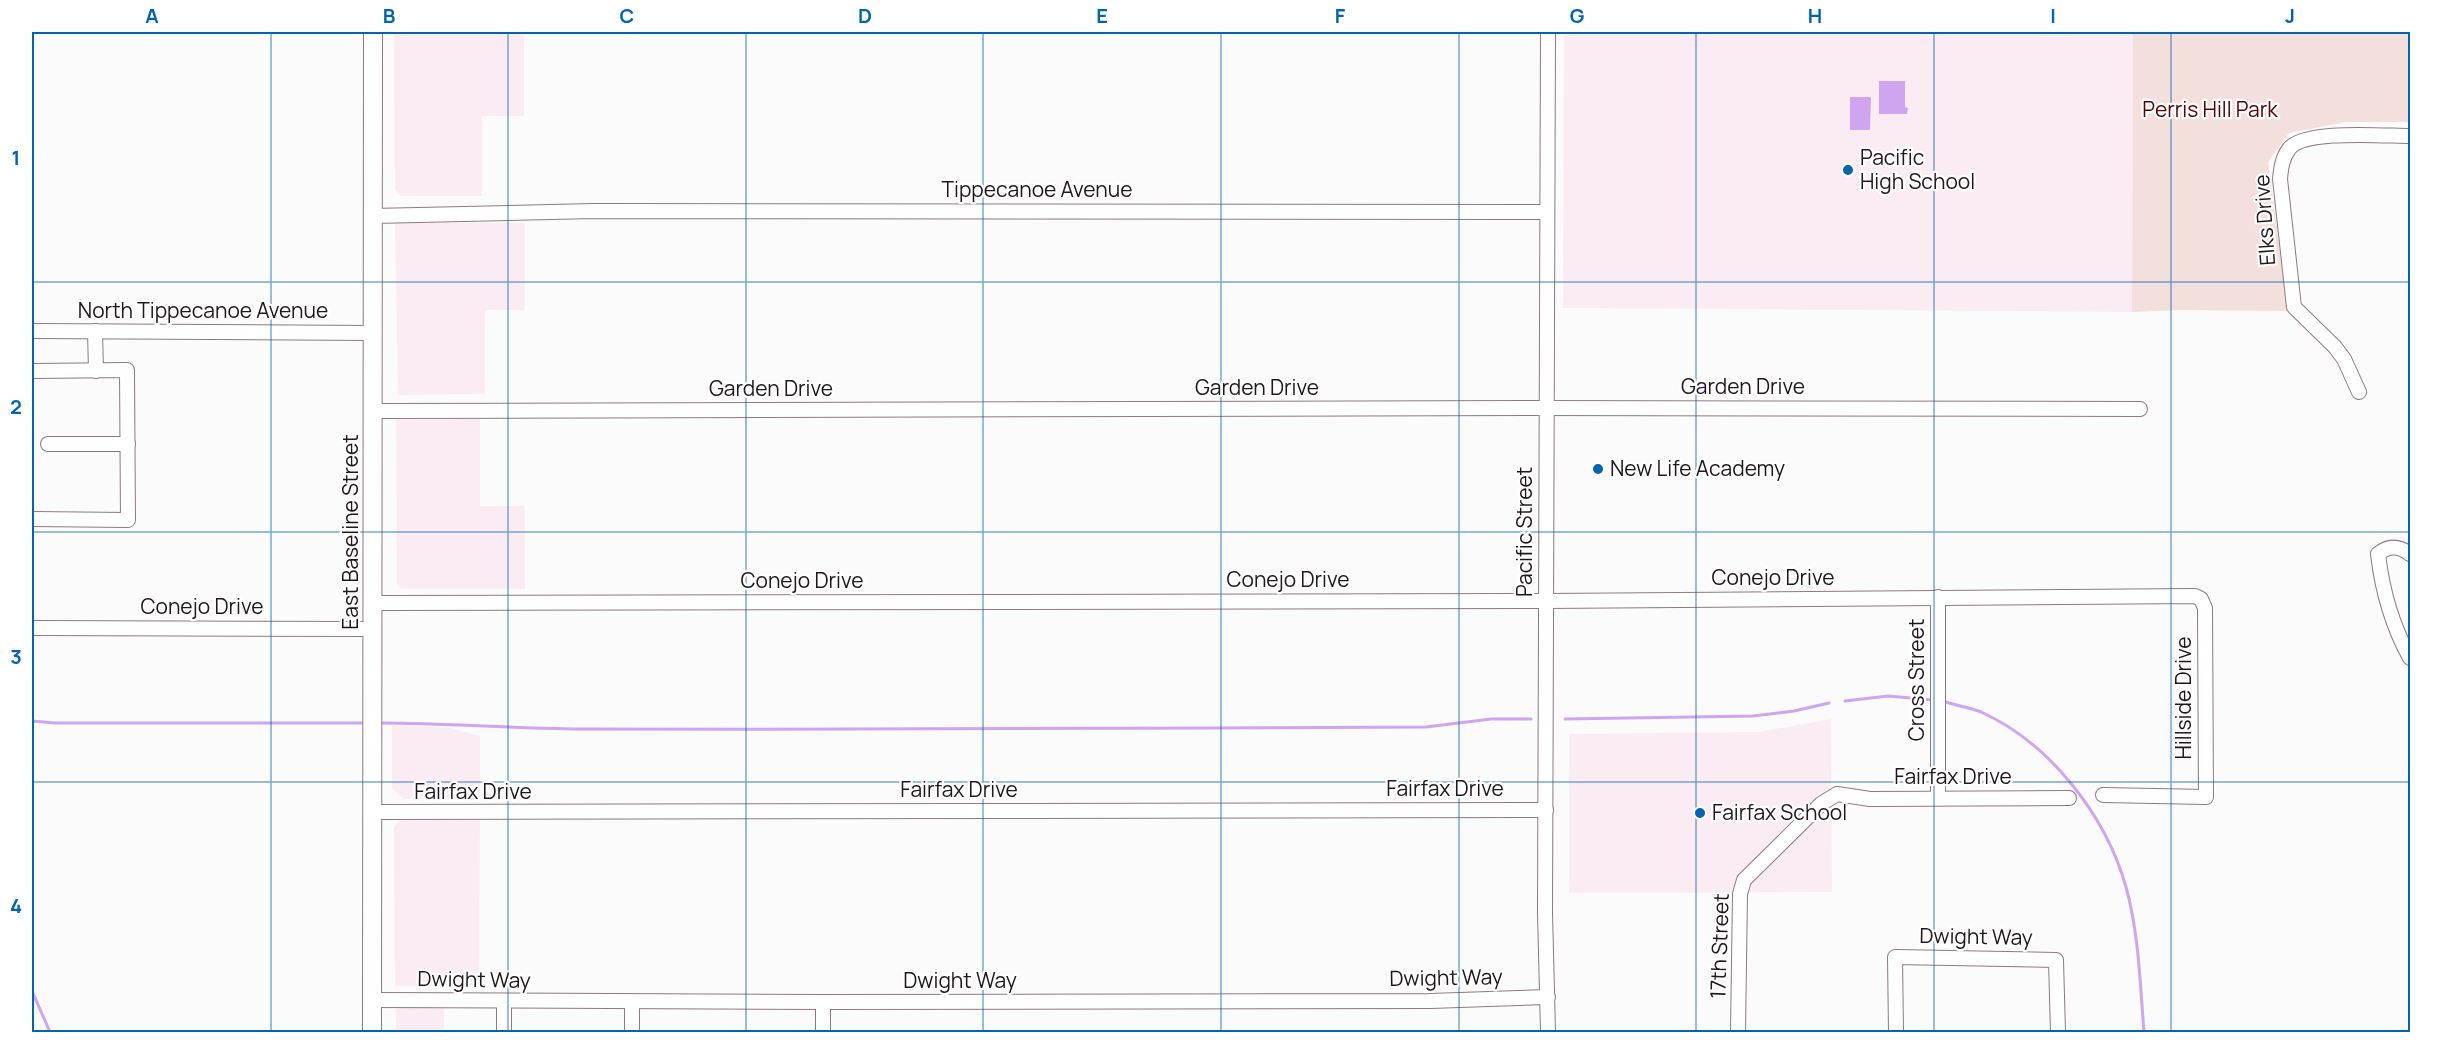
<svg xmlns="http://www.w3.org/2000/svg" width="2442" height="1064" font-family="Manrope,sans-serif">
	<style>
		.built { fill: #fbecf3 }
		.green { fill: #f3dfdc }
		.water { fill: #d0a5ef }
		.lines { fill: none; stroke-linecap: round; stroke-linejoin: round }
		.stream { stroke: #d0a5ef; stroke-width: 3 }
		.minor-casing { stroke: #917783; stroke-width: 16 }
		.major-casing { stroke: #917783; stroke-width: 20 }
		.minor { stroke: #fff; stroke-width: 14 }
		.major { stroke: #fff; stroke-width: 18 }
		.grid { fill: none; stroke: #0364b0; stroke-width: 1.5; stroke-opacity: 0.55 }
		.poi-dot { fill: #0364b0; stroke: #fff; stroke-width: 2 }
		.labels { text-anchor: middle; stroke-width: 4.5; stroke-linejoin: round; paint-order: stroke }
		.park-label { font-size: 21px; fill: #540102; stroke: #fff }
		.poi-label { font-size: 21px; fill: #20161b; stroke: #fff; text-anchor: start }
		.street-label { font-size: 21px; fill: #20161b; stroke: #fff }
		.neatline { fill: none; stroke: #0364b0; stroke-width: 2 }
		.grid-label { font-size: 20px; text-anchor: middle; font-weight: bold; fill: #0364b0 }
	</style>
	<rect width="100%" height="100%" fill="#fbfbfb"/>
	<g class="built">
		<path d="M397,32H524V116H482V196H400L395,189L394,34Z"/>
		<path d="M1564,32H2133L2132,312L1563,308Z"/>
		<path d="M395,223H525V310H485V394L398,395Z"/>
		<path d="M396,419H480V506H525V589H401L397,584Z"/>
		<path d="M1831,719L1832,892L1569,893V734L1758,732Z"/>
		<path d="M392,725L451,728L480,736V797L404,799L392,788Z"/>
		<path d="M401,819H480L479,985L395,986L394,827Z"/>
		<rect x="396" y="1006" width="48" height="26"/>
	</g>
	<path class="green" d="M2133,32H2410V122H2345L2289,133L2268,162L2288,311L2182,310L2132,312Z"/>
	<g class="water">
		<path d="M1879,81H1905V107L1908,108L1907,114H1879Z"/>
		<path d="M1850,97H1871L1870,130H1850Z"/>
	</g>
	<g class="lines">
		<g class="stream">
			<path d="M1845,701L1888,696L1933,700"/>
			<path d="M1946,702C1958,706 1971,708 1981,712C2050,743 2106,816 2126,887C2139,934 2140,984 2144,1032"/>
			<path d="M1565,719L1753,716L1794,711L1829,703"/>
			<path d="M32,721L55,723H366"/>
			<path d="M379,723C449,723 519,729 589,729C868,730 1147,728 1426,727L1491,719H1531"/>
			<path d="M32,991L50,1032"/>
		</g>
		<g class="minor-casing">
			<g id="minor">
				<path d="M372,216L594,211L1547,212"/>
				<path d="M32,331L373,333"/>
				<path d="M95,331L96,371"/>
				<path d="M32,371L127,370L128,520L32,519"/>
				<path d="M2359,392L2344,359L2335,347L2294,307L2280,179C2281,169 2282,158 2289,149C2303,129 2385,136 2410,136"/>
				<path d="M374,411L1530,408L2140,409"/>
				<path d="M48,444H128"/>
				<path d="M2410,554C2399,546 2389,545 2378,554C2382,589 2393,627 2410,658"/>
				<path d="M1938,597V798"/>
				<path d="M373,603L1546,601L2195,596L2201,599L2205,608L2206,797L2103,795"/>
				<path d="M32,628L373,629"/>
				<path d="M372,812L1546,810"/>
				<path d="M372,1000L823,1002L1430,1001L1548,997"/>
				<path d="M504,1001V1032"/>
				<path d="M632,1002V1032"/>
				<path d="M823,1032V1002"/>
				<path d="M1548,1032L1545,913L1548,32"/>
				<path d="M1738,1032L1740,894L1744,880L1821,804L1837,794L1870,799L2069,798"/>
				<path d="M1896,1032L1895,957L2056,960L2058,1032"/>
			</g>
		</g>
		<g class="major-casing">
			<path id="major" d="M372,1032L373,32"/>
		</g>
		<use href="#minor" class="minor"/>
		<use href="#major" class="major"/>
	</g>
	<path class="grid" d="M271,32V1032M508,32V1032M746,32V1032M983,32V1032M1221,32V1032M1459,32V1032M1696,32V1032M1934,32V1032M2171,32V1032M32,282H2410M32,532H2410M32,782H2410"/>
	<g class="poi-dot">
		<circle cx="1848" cy="170" r="6"/>
		<circle cx="1598" cy="469" r="6"/>
		<circle cx="1700" cy="813" r="6"/>
	</g>
	<g class="labels">
		<g class="park-label">
			<text x="2210" y="117">Perris Hill Park</text>
		</g>
		<g class="poi-label">
			<text x="1860" y="165">Pacific<tspan x="1860" dy="24">High School</tspan></text>
			<text x="1610" y="476">New Life Academy</text>
			<text x="1712" y="820">Fairfax School</text>
		</g>
		<g class="street-label">
			<text x="1037" y="197">Tippecanoe Avenue</text>
			<text transform="translate(2265 220) rotate(-94)" y="7">Elks Drive</text>
			<text x="203" y="318">North Tippecanoe Avenue</text>
			<text x="1743" y="394">Garden Drive</text>
			<text x="1257" y="395">Garden Drive</text>
			<text x="771" y="396">Garden Drive</text>
			<text transform="translate(351 532) rotate(-90)" y="7">East Baseline Street</text>
			<text transform="translate(1525 532) rotate(-90)" y="7">Pacific Street</text>
			<text x="1773" y="585">Conejo Drive</text>
			<text x="1288" y="587">Conejo Drive</text>
			<text x="802" y="588">Conejo Drive</text>
			<text x="202" y="614">Conejo Drive</text>
			<text transform="translate(1917 680) rotate(-90)" y="7">Cross Street</text>
			<text transform="translate(2184 698) rotate(-90)" y="7">Hillside Drive</text>
			<text x="1953" y="784">Fairfax Drive</text>
			<text x="1445" y="796">Fairfax Drive</text>
			<text x="959" y="797">Fairfax Drive</text>
			<text x="473" y="799">Fairfax Drive</text>
			<text transform="translate(1976 937) rotate(1)" y="7">Dwight Way</text>
			<text transform="translate(1720 946) rotate(-88)" y="7">17th Street</text>
			<text transform="translate(1446 978) rotate(-1)" y="7">Dwight Way</text>
			<text transform="translate(474 980) rotate(1)" y="7">Dwight Way</text>
			<text x="960" y="988">Dwight Way</text>
		</g>
	</g>
	<rect width="2442" height="1064" fill="none" stroke="#ffffff" stroke-width="66"/>
	<rect x="33" y="33" width="2376" height="998" class="neatline"/>
	<g class="grid-label">
		<text x="152" y="23">A</text>
		<text x="389" y="23">B</text>
		<text x="627" y="23">C</text>
		<text x="865" y="23">D</text>
		<text x="1102" y="23">E</text>
		<text x="1340" y="23">F</text>
		<text x="1577" y="23">G</text>
		<text x="1815" y="23">H</text>
		<text x="2053" y="23">I</text>
		<text x="2290" y="23">J</text>
		<text x="16" y="165">1</text>
		<text x="16" y="414">2</text>
		<text x="16" y="664">3</text>
		<text x="16" y="913">4</text>
	</g>
</svg>
